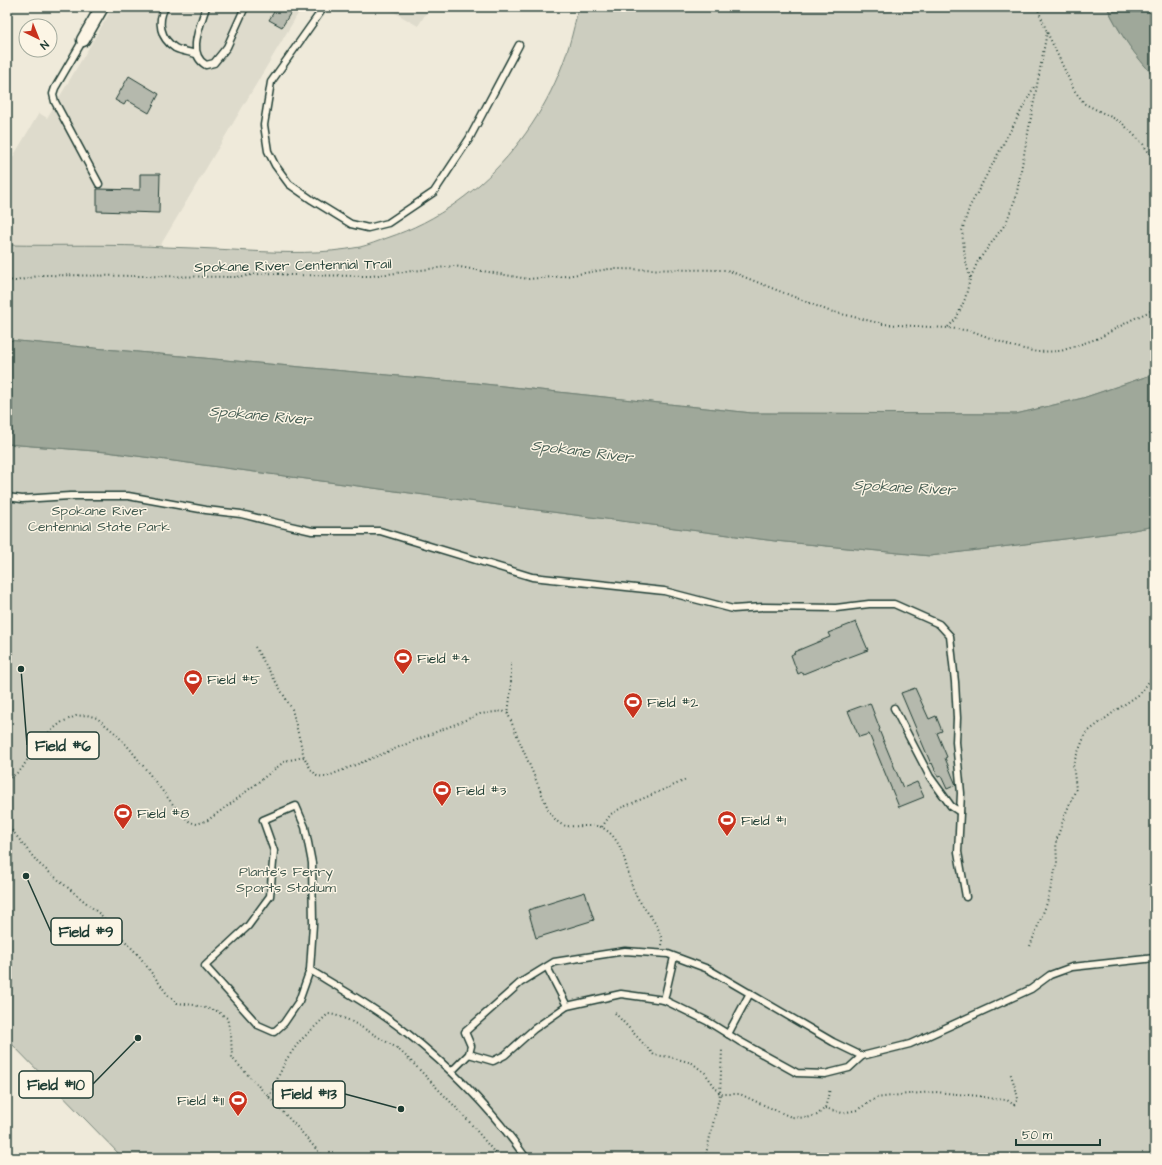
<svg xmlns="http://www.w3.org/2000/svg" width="1162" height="1165" font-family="'Architects Daughter',sans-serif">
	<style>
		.built { fill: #dedbcc }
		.green { fill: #cccdbf; stroke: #76857a }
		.water { fill: #9fa89a; stroke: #6c7d71 }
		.building { fill: #b5b9ad; stroke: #1f3d34 }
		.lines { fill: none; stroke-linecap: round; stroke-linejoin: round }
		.lane-casing { stroke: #1f3d34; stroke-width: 9 }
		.street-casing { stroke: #1f3d34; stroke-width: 15 }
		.path { stroke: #1f3d34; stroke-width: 2; stroke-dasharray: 1 3; stroke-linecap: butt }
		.lane { stroke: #fcf5e5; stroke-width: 6 }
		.street { stroke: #fcf5e5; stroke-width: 12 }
		.labels { text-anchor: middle; stroke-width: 3; stroke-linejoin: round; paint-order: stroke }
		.street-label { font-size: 14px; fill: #1f3d34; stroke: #fcf5e5 }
		.park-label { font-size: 14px; fill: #425a50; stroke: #fcf5e5 }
		.poi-label { font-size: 14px; fill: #1f3d34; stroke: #fcf5e5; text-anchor: start }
		.water-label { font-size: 15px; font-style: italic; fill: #455d53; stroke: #fcf5e5 }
		.leader { fill: none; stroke: #1f3d34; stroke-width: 1.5 }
		.callout-dot { fill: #1f3d34; stroke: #fcf5e5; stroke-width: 1.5 }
		.callout { fill: #fcf5e5; stroke: #1f3d34; stroke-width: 1.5 }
		.callout-label { font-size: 15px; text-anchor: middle; font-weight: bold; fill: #1f3d34 }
	</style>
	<rect width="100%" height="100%" fill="#efeada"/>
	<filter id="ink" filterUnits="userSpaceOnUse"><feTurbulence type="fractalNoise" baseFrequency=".025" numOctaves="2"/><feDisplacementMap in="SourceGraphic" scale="8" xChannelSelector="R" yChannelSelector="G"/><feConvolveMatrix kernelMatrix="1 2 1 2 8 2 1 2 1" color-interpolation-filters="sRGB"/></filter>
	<g filter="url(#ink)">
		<g class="built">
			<path d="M113,7H302L160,246L7,245V167L39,113L47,118Z"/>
			<path d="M385,7H430L418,26Z"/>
		</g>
		<g class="green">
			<path d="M578,7H1107C1120,35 1134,54 1155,77V373L1148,376L1083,398L1016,414L752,413L475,383L7,340V245C59,246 112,244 165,247C193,248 221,249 249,251C286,253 323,254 360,247C369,245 378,241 387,238C488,204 561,111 578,7Z"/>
			<path d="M7,444L107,452L506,506L775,541L930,556L1128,531L1155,526V1158H123L7,1039Z"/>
		</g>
		<g class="water">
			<path d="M1107,7H1155V77C1134,55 1120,34 1107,7Z"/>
			<path d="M7,340L475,383L752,413L1016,414L1083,398L1148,376L1155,373V526L1128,531L930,556L775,541L506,506L107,452L7,444Z"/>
		</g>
		<g class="building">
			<path d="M277,7H294L282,27L269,20Z"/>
			<path d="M129,76L159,94L149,113L127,100L124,105L115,100Z"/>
			<path d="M140,174H160L159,213L97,211V189L140,190Z"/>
			<path d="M856,622L868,650L839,661L838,660L803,674L802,672L798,674L791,655L795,653L794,652L830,637L828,633Z"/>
			<path d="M915,688L929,719L936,716L942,731L937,733L947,757L945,758L956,785L947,789L941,776L938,777L932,763L931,764L901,693Z"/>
			<path d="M870,703L880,729L879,730L903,788L917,782L924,797L899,807L869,734L859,737L848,711Z"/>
			<path d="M585,892L594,920L536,938L528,910Z"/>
		</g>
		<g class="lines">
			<g class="lane-casing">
				<g id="lane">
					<path d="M165,7C157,22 160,38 175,48C181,51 189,52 196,54"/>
					<path d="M206,7C201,24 186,54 206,65L214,63L227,47L245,7"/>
					<path d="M322,7V10L271,82L264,125L268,151L275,165L289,184L312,200L351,224L368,228L388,223L434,192L469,139L519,45"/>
					<path d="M83,40L55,88L53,94L55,102L99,184"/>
					<path d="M7,497L22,499L70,496H128L206,510L241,514L277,523L312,531H380L532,577L664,591L733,609L763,607L836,608L869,604H894L939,624L950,636L955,682L957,718L956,742L961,793L958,852L966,897"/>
					<path d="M894,708L930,777L951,806L960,812"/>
					<path d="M296,806L305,827L312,863L313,924L310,970L299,1001L284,1023L274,1032L258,1025L205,966L248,926L270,896L274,851L263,820Z"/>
					<path d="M547,967L567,1006"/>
					<path d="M310,970C343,990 377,1009 407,1033C452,1069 493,1111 526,1158"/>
					<path d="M664,1000L674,957"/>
					<path d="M728,1034L750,993"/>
					<path d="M469,1054L493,1061L505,1055L534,1029L567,1006L621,994L664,1000L707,1021L739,1041L797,1073L825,1074L849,1068L862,1056"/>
					<path d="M452,1071L469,1054L471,1046L465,1032L520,983L554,962L625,951L668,954L708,969L833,1042L862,1056L910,1044L1031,989L1050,975L1072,967L1155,958"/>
				</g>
			</g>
			<g class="street-casing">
				<path id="street" d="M83,40L102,7"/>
			</g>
			<g class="path">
				<path d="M1037,7L1047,32L1074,90L1085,104L1121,122L1143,144L1155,162"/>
				<path d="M970,278L965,258L962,231L969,208L1035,85"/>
				<path d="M7,280L16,281L42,275L236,277L268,273L291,275L371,276L454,266L528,279L566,276L609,269L727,270L829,311L883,324L948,328L972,331L1011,346L1037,352L1061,351L1099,338L1133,319L1155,309"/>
				<path d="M948,327L956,319L965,299L970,279L978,261L1006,223L1016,197L1047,32"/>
				<path d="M255,647L292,709L304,757L310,768L317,776L326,777L480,714L503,711L508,714L549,811C561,830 567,826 588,826C593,826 598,825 603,828C627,842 625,874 636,895C644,911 664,928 662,946"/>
				<path d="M508,714L511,689V662"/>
				<path d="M7,780L21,770L37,744L48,733L62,722L76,716L87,715L97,718L115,733L130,749L178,811L190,822L197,824L208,820L233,802L285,761L304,757"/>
				<path d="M7,824L38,863L101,915L140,957L167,994L177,1003L194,1005L217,1011L227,1018L231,1035L232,1058L297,1127L324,1158"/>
				<path d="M602,827L611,814L621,808L686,780"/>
				<path d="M1030,946L1047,903L1057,863L1056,841L1065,815L1076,789L1073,764L1086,733L1122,706L1140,694L1155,673"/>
				<path d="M615,1013L654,1055L670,1057L692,1063L705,1073L720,1094H740L757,1102L791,1117L807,1118L817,1115L825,1108L830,1089"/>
				<path d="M269,1097L286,1060L299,1042L328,1014L335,1015L351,1021L397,1048L411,1061L467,1119L499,1158"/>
				<path d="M825,1108L842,1113L857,1110L876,1098L908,1094L935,1092L979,1096L994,1099L1007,1100L1014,1105L1018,1099L1016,1090L1010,1072"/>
				<path d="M705,1158L720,1094L722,1050"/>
			</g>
			<use href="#lane" class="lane"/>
			<use href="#street" class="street"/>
		</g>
	</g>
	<defs>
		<g id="stadium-pin" transform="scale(1)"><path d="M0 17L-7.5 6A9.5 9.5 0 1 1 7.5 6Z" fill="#c8321e" stroke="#fcf5e5"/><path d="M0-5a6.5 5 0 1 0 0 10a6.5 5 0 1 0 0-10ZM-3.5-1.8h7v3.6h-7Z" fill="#fff"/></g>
	</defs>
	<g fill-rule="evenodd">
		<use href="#stadium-pin" x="403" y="658"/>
		<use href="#stadium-pin" x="193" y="679"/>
		<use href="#stadium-pin" x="633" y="702"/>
		<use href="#stadium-pin" x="442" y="790"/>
		<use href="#stadium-pin" x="123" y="813"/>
		<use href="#stadium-pin" x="727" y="820"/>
		<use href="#stadium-pin" x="238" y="1100"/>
	</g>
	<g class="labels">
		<g class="street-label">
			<text transform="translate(293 265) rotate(-1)" y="5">Spokane River Centennial Trail</text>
		</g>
		<g class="park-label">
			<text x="99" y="515">Spokane River<tspan x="99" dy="16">Centennial State Park</tspan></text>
			<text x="286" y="876">Plante's Ferry<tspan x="286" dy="16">Sports Stadium</tspan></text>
		</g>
		<g class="poi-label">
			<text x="417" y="663">Field #4</text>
			<text x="207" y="684">Field #5</text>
			<text x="647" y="707">Field #2</text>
			<text x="456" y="795">Field #3</text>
			<text x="137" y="818">Field #8</text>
			<text x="741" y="825">Field #1</text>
			<text x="224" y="1105" text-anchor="end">Field #11</text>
		</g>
		<g class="water-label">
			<text transform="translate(260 415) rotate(5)" y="5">Spokane River</text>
			<text transform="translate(582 451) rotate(7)" y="5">Spokane River</text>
			<text transform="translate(904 487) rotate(3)" y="5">Spokane River</text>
		</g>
	</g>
	<path class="leader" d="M21 669L27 745M26 876L51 932M138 1038L93 1084M401 1109L345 1094"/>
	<g class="callout-dot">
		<circle cx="21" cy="669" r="4"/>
		<circle cx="26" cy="876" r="4"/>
		<circle cx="138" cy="1038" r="4"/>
		<circle cx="401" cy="1109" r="4"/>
	</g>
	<g class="callout">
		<rect x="27" y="732" width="72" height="27" rx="4"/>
		<rect x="51" y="918" width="71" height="27" rx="4"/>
		<rect x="19" y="1071" width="74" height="27" rx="4"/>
		<rect x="273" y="1081" width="72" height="27" rx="4"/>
	</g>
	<g class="callout-label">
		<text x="63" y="751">Field #6</text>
		<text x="86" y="937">Field #9</text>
		<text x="56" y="1090">Field #10</text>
		<text x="309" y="1099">Field #13</text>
	</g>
	<rect width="1162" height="1165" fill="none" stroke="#fcf5e5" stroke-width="24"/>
	<rect x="12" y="12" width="1138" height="1141" fill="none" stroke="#1f3d34" stroke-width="1.5" filter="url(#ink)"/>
	<g transform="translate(38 38) rotate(137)"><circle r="19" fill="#fcf5e5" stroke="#a4ab9e"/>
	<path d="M0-3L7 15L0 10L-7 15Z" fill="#c8321e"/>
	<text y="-6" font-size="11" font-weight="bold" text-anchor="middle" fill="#1f3d34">N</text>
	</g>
	<path d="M1016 1139v6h84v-6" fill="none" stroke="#1f3d34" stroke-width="2"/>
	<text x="1022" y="1139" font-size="12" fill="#1f3d34" stroke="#fcf5e5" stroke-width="3" paint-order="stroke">50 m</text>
</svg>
